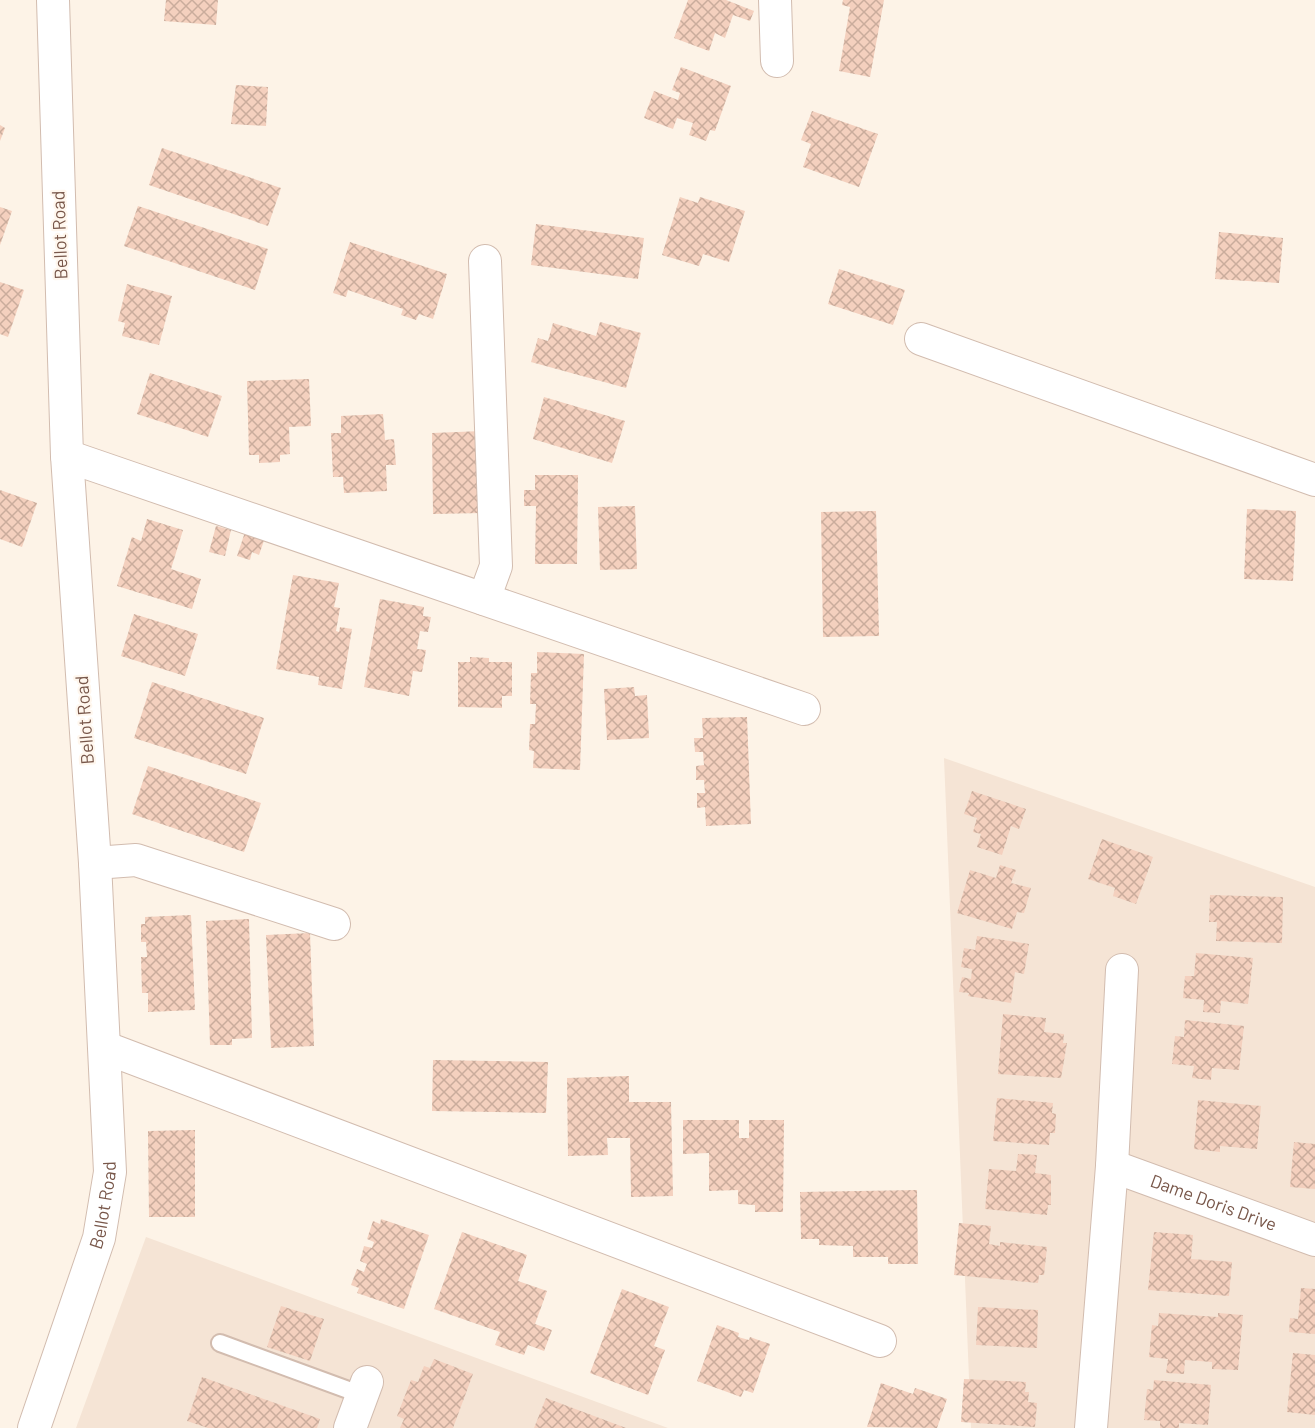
<svg xmlns="http://www.w3.org/2000/svg" width="1315" height="1428" font-family="Barlow,sans-serif">
	<style>
		.residential { fill: #f5e4d5 }
		.building { fill: url(#building-cross-hatch) }
		.lines { fill: none; stroke-linecap: round; stroke-linejoin: round }
		.service-casing { stroke: #d2bcaf; stroke-width: 20 }
		.minor-casing { stroke: #d2bcaf; stroke-width: 34 }
		.service { stroke: #fff; stroke-width: 16 }
		.minor { stroke: #fff; stroke-width: 32 }
		.labels { text-anchor: middle; stroke-width: 4.5; stroke-linejoin: round; paint-order: stroke }
		.street-label { font-size: 18px; fill: #78574a; stroke: #fff7ee }
	</style>
	<defs>
		<pattern id="building-cross-hatch" width="8" height="8" patternUnits="userSpaceOnUse" patternTransform="scale(1.5)"><rect width="8" height="8" fill="#f4d0be"/><path d="M0 0l8 8M0 8l8-8" fill="none" stroke="#caac9c"/></pattern>
	</defs>
	<rect width="100%" height="100%" fill="#fdf3e7"/>
	<g class="residential">
		<path d="M944,758L1315,887V1428H971Z"/>
		<path d="M146,1237L668,1428H76Z"/>
	</g>
	<g class="building">
		<path d="M166,0H218L216,25L164,21Z"/>
		<path d="M688,0H726L754,11L750,21L733,15L725,38L715,33L709,51L674,38Z"/>
		<path d="M843,0H884L870,77L839,71L850,7L842,5Z"/>
		<path d="M681,67L731,86L715,131L710,130L706,141L689,135L693,123L677,118L673,129L644,118L654,91L678,100L680,93L672,90Z"/>
		<path d="M236,85L268,87L266,126L231,124Z"/>
		<path d="M812,111L878,134L859,187L803,167L811,144L801,140Z"/>
		<path d="M0,125L5,128L0,141Z"/>
		<path d="M162,148L281,188L268,226L149,185Z"/>
		<path d="M680,197L698,203L700,197L745,211L729,262L703,254L699,266L662,255Z"/>
		<path d="M138,206L268,249L255,290L124,246Z"/>
		<path d="M0,207L12,211L0,245Z"/>
		<path d="M536,224L644,238L638,279L531,265Z"/>
		<path d="M1219,232L1283,238L1279,283L1215,279Z"/>
		<path d="M350,242L447,274L433,319L419,314L416,320L401,315L403,309L348,290L346,297L333,293Z"/>
		<path d="M839,269L905,290L893,325L828,304Z"/>
		<path d="M0,282L24,290L8,337L0,334Z"/>
		<path d="M127,284L172,296L159,345L122,336L125,323L118,321Z"/>
		<path d="M600,322L641,333L626,388L531,362L538,338L548,341L553,323L596,336Z"/>
		<path d="M150,373L222,396L208,437L137,414Z"/>
		<path d="M309,379L311,426L289,427L290,454L280,455V462L259,463V455H249L247,381Z"/>
		<path d="M544,397L625,421L612,463L533,439Z"/>
		<path d="M383,414L385,440L394,439L396,465H386L387,491L344,493L343,477H333L331,433H341V416Z"/>
		<path d="M482,431L484,513L433,514L432,433Z"/>
		<path d="M535,475H578L577,564H535L536,506H524V490H535Z"/>
		<path d="M0,490L37,503L22,547L0,539Z"/>
		<path d="M635,506L637,569L600,570L598,507Z"/>
		<path d="M1247,509L1296,511L1293,581L1244,579Z"/>
		<path d="M876,511L879,636L823,637L821,512Z"/>
		<path d="M147,519L183,530L171,569L201,579L192,609L117,586L132,537L141,541Z"/>
		<path d="M216,526L231,530L225,556L209,552Z"/>
		<path d="M247,526L267,532L259,555L252,552L250,560L237,556Z"/>
		<path d="M293,575L339,583L334,607L340,608L336,631L339,632L340,627L352,629L342,689L318,685L319,677L276,669Z"/>
		<path d="M380,599L424,607L423,616L431,617L428,632L420,631L417,649L426,650L422,672L413,671L409,696L364,687Z"/>
		<path d="M134,614L198,634L185,676L121,656Z"/>
		<path d="M537,652L584,654L580,770L533,768L534,751L529,750L530,724H535L536,704H530L531,673H537Z"/>
		<path d="M470,657L489,658V662H512V696H502V708L458,707V662H470Z"/>
		<path d="M152,682L264,718L246,774L134,738Z"/>
		<path d="M634,687L635,696L647,695L649,738L607,740L604,689Z"/>
		<path d="M747,717L751,824L706,826L705,807L697,808V793H705L704,780H696V766L704,765L703,752H695L694,738H703L702,718Z"/>
		<path d="M148,766L261,803L244,852L132,814Z"/>
		<path d="M972,791L1026,809L1019,829L1011,826L1002,855L977,847L981,834L973,832L977,818L964,814Z"/>
		<path d="M1102,839L1153,857L1136,904L1113,896L1115,888L1088,879Z"/>
		<path d="M1000,865L1016,870L1011,883L1031,888L1024,913L1017,912L1012,929L957,913L970,870L996,878Z"/>
		<path d="M1210,895L1283,897L1282,943L1216,941L1217,922H1209Z"/>
		<path d="M191,915L195,1010L148,1012V993H142L141,957H147L146,942H141V924H145V917Z"/>
		<path d="M249,919L252,1038L232,1039V1045H210L206,921Z"/>
		<path d="M310,933L314,1046L271,1048L266,935Z"/>
		<path d="M977,936L1029,944L1024,974L1015,972L1011,1003L968,996L969,993L959,992L962,977L971,979L972,969L961,967L964,948L975,950Z"/>
		<path d="M1196,953L1253,958L1248,1004L1221,1001L1220,1013L1203,1012L1204,1000L1183,998L1185,976H1194Z"/>
		<path d="M1003,1014L1046,1018L1044,1032L1064,1034L1063,1043H1067L1061,1078L998,1074Z"/>
		<path d="M1185,1020L1244,1026L1239,1070L1212,1068L1211,1080L1192,1078L1194,1066L1172,1064L1175,1036L1184,1037Z"/>
		<path d="M433,1060L548,1062L546,1113L432,1111Z"/>
		<path d="M629,1076V1102H671L673,1196L631,1197L630,1138H607L608,1155L568,1156L567,1078Z"/>
		<path d="M997,1098L1053,1103L1052,1113L1056,1114L1055,1133H1050L1049,1145L993,1141Z"/>
		<path d="M1198,1100L1261,1106L1257,1149L1220,1146V1152L1194,1149Z"/>
		<path d="M683,1120H739V1138H749V1120H784L783,1212H755V1205L738,1204V1190L709,1191V1153L683,1154Z"/>
		<path d="M195,1130V1217H149L148,1131Z"/>
		<path d="M1294,1142L1315,1144V1189L1290,1187Z"/>
		<path d="M1018,1154L1037,1155L1035,1173L1051,1175V1205H1048L1047,1215L985,1209L989,1169L1016,1171Z"/>
		<path d="M917,1190L918,1264H888V1257H853V1246L819,1245V1239H801L800,1192Z"/>
		<path d="M381,1219L429,1235L404,1309L357,1293L359,1288L351,1285L357,1269L364,1272L365,1269L367,1264L360,1261L364,1246L372,1248L374,1242L367,1239L373,1221L380,1224Z"/>
		<path d="M959,1223L991,1226L989,1244L1000,1246V1242L1047,1247L1044,1275H1039L1038,1283L954,1275Z"/>
		<path d="M462,1232L527,1255L518,1281L547,1291L535,1324L552,1330L544,1351L528,1345L524,1355L495,1345L500,1332L434,1309Z"/>
		<path d="M1154,1232L1193,1235L1191,1259L1232,1262L1229,1296L1148,1290Z"/>
		<path d="M1301,1288L1315,1289V1334L1289,1332L1290,1318L1298,1319Z"/>
		<path d="M622,1289L669,1307L654,1346L665,1350L648,1395L590,1373Z"/>
		<path d="M281,1306L324,1319L310,1361L267,1347Z"/>
		<path d="M978,1307L1038,1310L1037,1348L976,1345Z"/>
		<path d="M1159,1313L1218,1317V1313L1243,1315L1238,1370L1212,1369V1362L1185,1360L1184,1374L1166,1373L1168,1359L1149,1357L1152,1325L1158,1326Z"/>
		<path d="M717,1325L739,1333L738,1337L749,1340L750,1337L770,1344L753,1393L744,1390L741,1397L697,1381Z"/>
		<path d="M1293,1353L1315,1355V1415L1287,1412Z"/>
		<path d="M434,1359L473,1374L453,1428H400L404,1419L397,1416L411,1380L418,1382L424,1366L430,1368Z"/>
		<path d="M202,1377L320,1419L317,1428H208L187,1421Z"/>
		<path d="M964,1379L1026,1382L1025,1392H1029L1028,1402L1037,1403L1035,1427L961,1422Z"/>
		<path d="M1154,1380L1211,1385L1208,1425L1179,1423V1428H1160V1421L1144,1420L1147,1389L1153,1390Z"/>
		<path d="M881,1383L913,1394L915,1388L947,1399L937,1428L867,1427Z"/>
		<path d="M546,1398L626,1428H534Z"/>
	</g>
	<g class="lines">
		<g class="service-casing">
			<path id="service" d="M220,1343L362,1395"/>
		</g>
		<g class="minor-casing">
			<g id="minor">
				<path d="M775,0L777,61"/>
				<path d="M921,339L1315,480"/>
				<path d="M67,456L804,709"/>
				<path d="M484,599L496,566L485,261"/>
				<path d="M95,863L136,860L334,924"/>
				<path d="M106,1048L880,1341"/>
				<path id="s1" d="M1112,1166L1315,1240"/>
				<path id="s2" d="M34,1428L99,1238L110,1172L95,863L67,456L53,0"/>
				<path d="M350,1428L367,1382"/>
				<path d="M1091,1428L1112,1166L1122,970"/>
			</g>
		</g>
		<use href="#service" class="service"/>
		<use href="#minor" class="minor"/>
	</g>
	<g class="labels">
		<g class="street-label">
			<text transform="translate(60 235) rotate(-92)" y="6">Bellot Road</text>
			<text transform="translate(85 720) rotate(-94)" y="6">Bellot Road</text>
			<text dy="6" stroke="none"><textPath href="#s1" startOffset="108">Dame Doris Drive</textPath></text>
			<text dy="6" stroke="none"><textPath href="#s2" startOffset="234">Bellot Road</textPath></text>
		</g>
	</g>
</svg>
